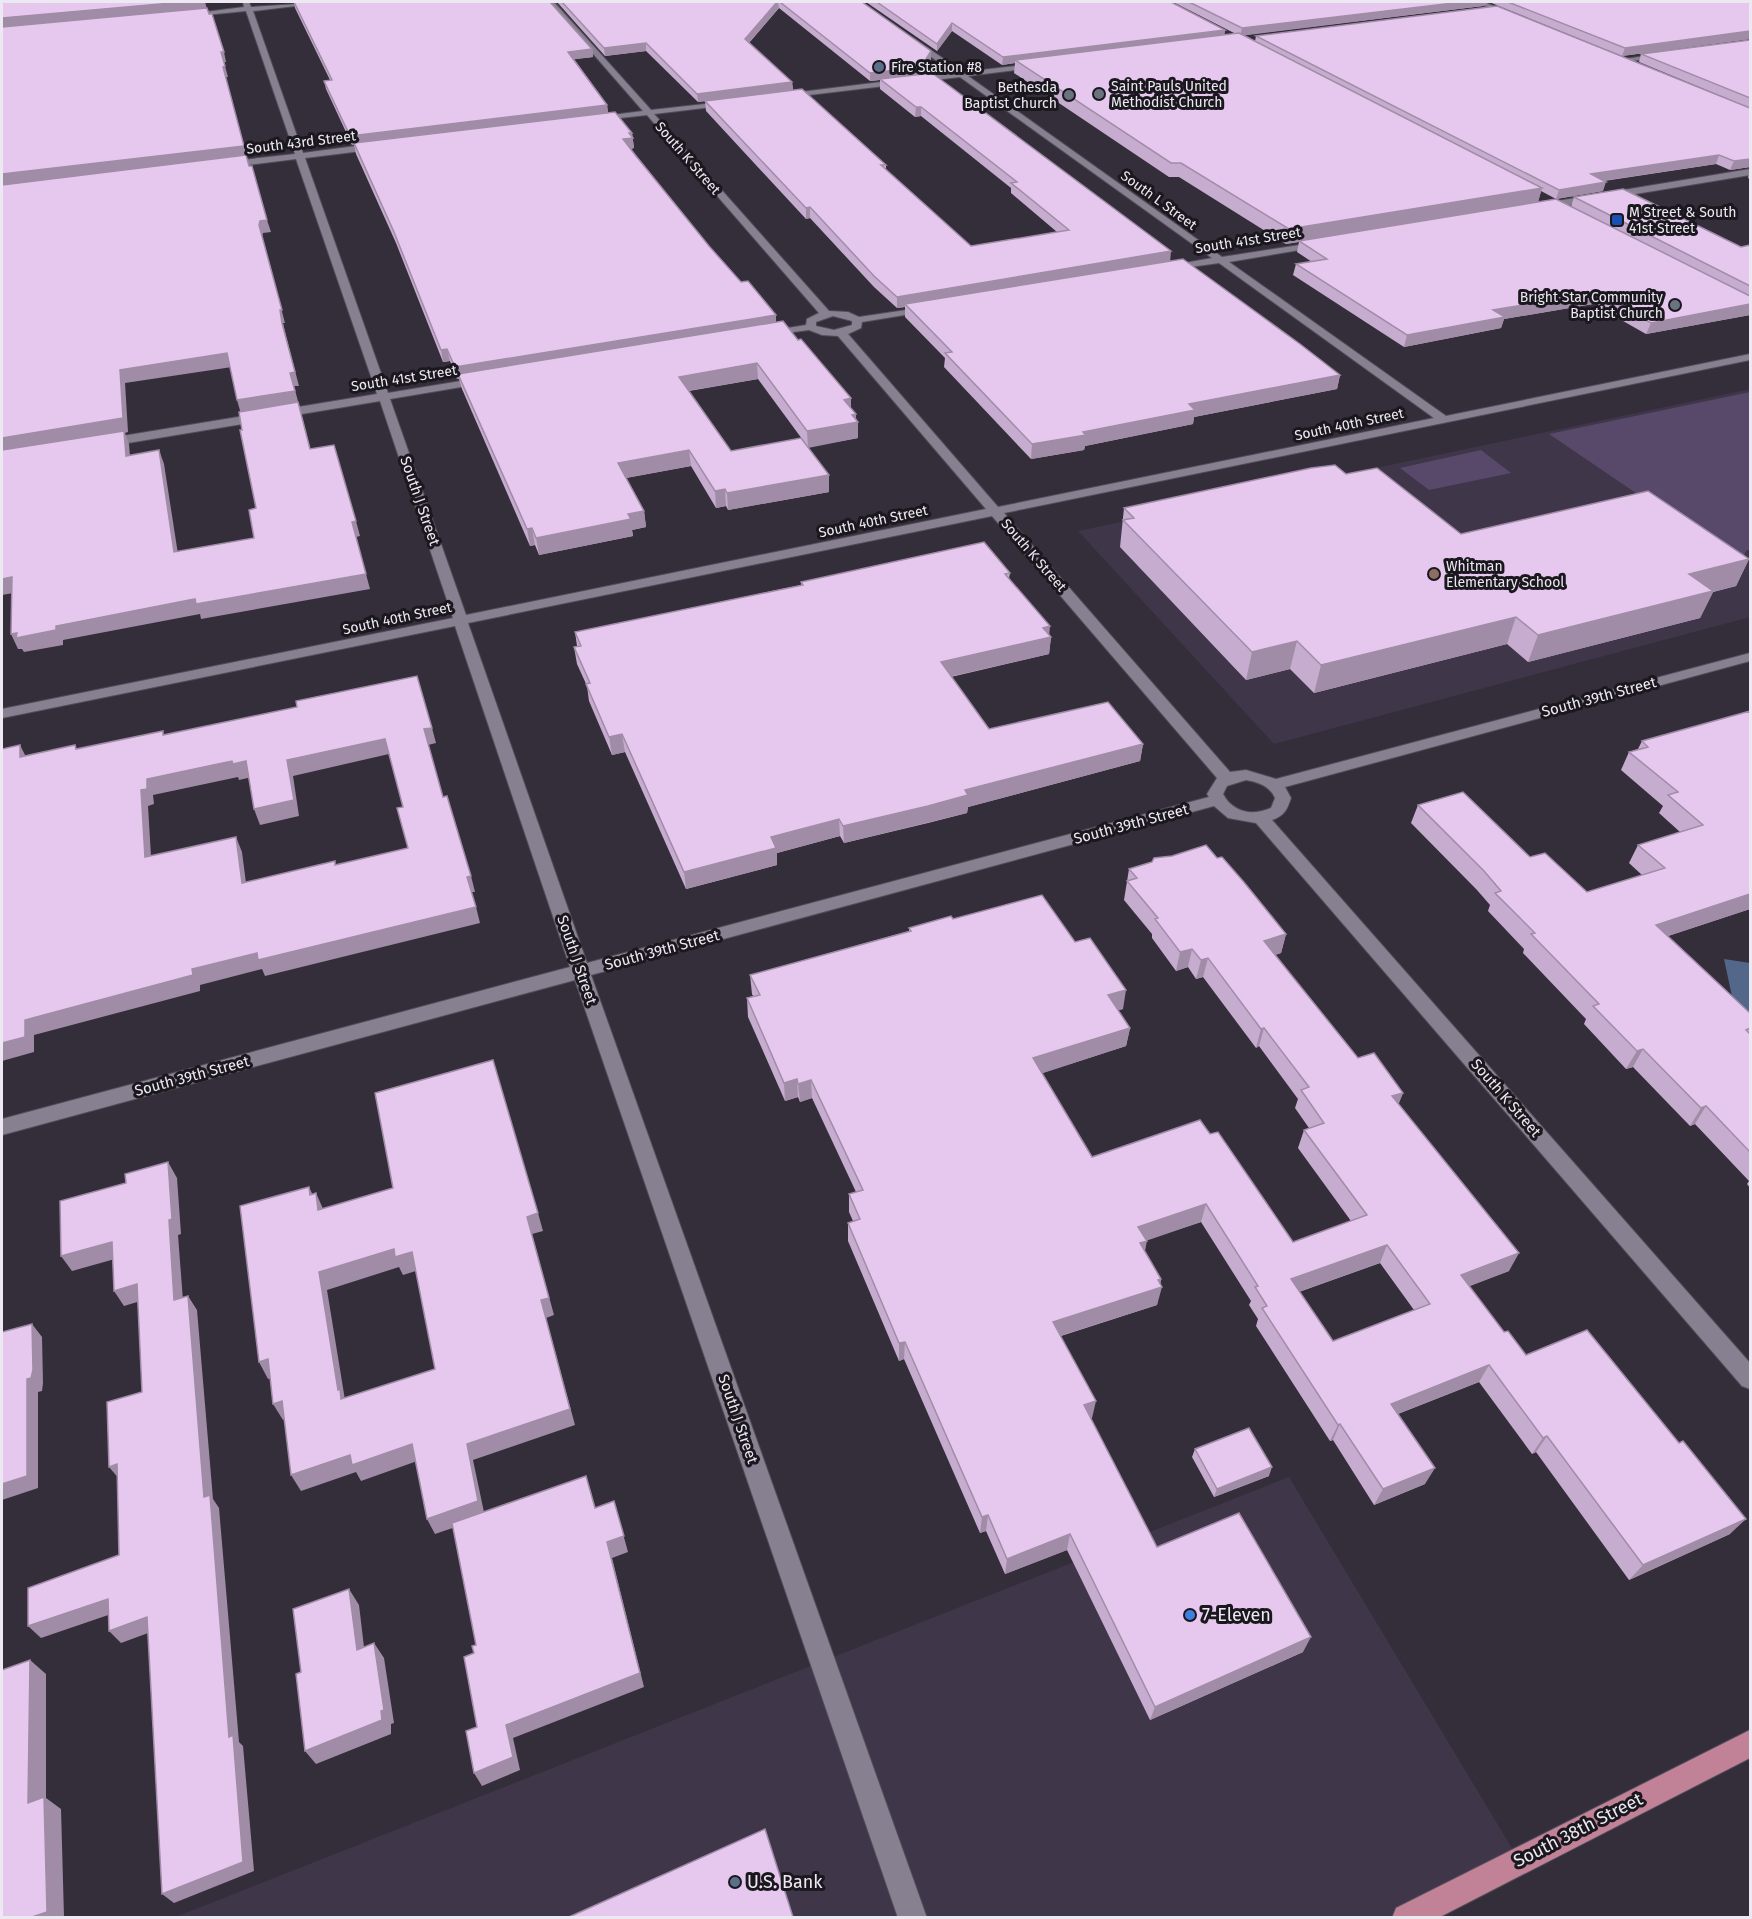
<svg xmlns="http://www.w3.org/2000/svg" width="1752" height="1919" font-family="'Fira Sans',sans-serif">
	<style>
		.built { fill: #3f364a }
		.green { fill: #58496a }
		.water { fill: #53678b }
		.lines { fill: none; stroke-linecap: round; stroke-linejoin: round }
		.minor-casing { stroke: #524d58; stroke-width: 2 }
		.major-casing { stroke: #524d58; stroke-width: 2 }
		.minor { fill: #878090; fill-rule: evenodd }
		.major { fill: #c18298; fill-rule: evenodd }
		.wall { fill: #c6acce; fill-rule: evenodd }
		.shaded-wall { fill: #a18ca7 }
		.building { fill: #e6c8ef; stroke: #a18ca7; stroke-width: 1.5; fill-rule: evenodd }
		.service-dot { fill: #5c6f8a; stroke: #1a181e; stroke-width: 2 }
		.worship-dot { fill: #6b7280; stroke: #1a181e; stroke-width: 2 }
		.transit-dot { fill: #1a4fb4; stroke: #1a181e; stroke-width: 2 }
		.education-dot { fill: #8d6e63; stroke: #1a181e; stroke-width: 2 }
		.shop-dot { fill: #3f7fe0; stroke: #1a181e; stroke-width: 2 }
		.labels { text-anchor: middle; stroke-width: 6; stroke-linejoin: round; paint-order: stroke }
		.far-poi-label { font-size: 14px; fill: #ede9f2; stroke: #1a181e; text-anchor: start }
		.far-street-label { font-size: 14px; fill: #ede9f2; stroke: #1a181e }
		.street-label { font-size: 15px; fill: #ede9f2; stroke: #1a181e }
		.near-poi-label { font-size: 18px; fill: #ede9f2; stroke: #1a181e; text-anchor: start }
		.near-street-label { font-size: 18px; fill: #ede9f2; stroke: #1a181e }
	</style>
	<rect width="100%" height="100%" fill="#342e3b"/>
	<g class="built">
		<path d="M1750,389V617L1274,744L1078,531Z"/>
		<path d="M1289,1477L1519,1860L1406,1918H173Z"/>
	</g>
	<g class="green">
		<path d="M1750,392V550H1747L1739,563L1549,434Z"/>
		<path d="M1481,450L1511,473L1429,490L1400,468Z"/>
	</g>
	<path class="water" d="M1724,959L1750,963V1017L1736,1015Z"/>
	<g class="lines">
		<g class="minor-casing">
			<g id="minor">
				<path d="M243,2H249L251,7L329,2L253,11L303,153L378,143L382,146L378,149L305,158L388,393L485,377L491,380L485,383L390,399L466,615L986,509L838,336L822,335L809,330L763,336V332L806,325L807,319L819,313L647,115L593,121V117H596L643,111L548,2H554L651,110L732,101V105H729L654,114L829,311L848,312L859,317L933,306V310L929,311L862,322L861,328L848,334L998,507L1434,418L1219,263L1162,271V267L1212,258L960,77L784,98L780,96L784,94L954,73L910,42L913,38L963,72L1042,63V67H1039L968,76L1222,257L1326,241L1328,243L1323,246L1229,262L1446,416L1750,354V360L1004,513L1230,772L1246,770L1276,779L1750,653V661L1285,787L1291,798C1287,810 1284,816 1272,820L1750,1363V1389L1742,1386L1256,823L1228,818L1214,806L591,975L927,1918H898L575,980L2,1135V1119L570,967L455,626L2,718V709L453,618L380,401L104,447L98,443L104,439L377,394L296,159L224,168L220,165L224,162L295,154L246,11L185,17L181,15L244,7ZM833,316L852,321V325L834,330L816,326V322ZM992,516L1217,778L1207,794L1209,797L587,963L468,623ZM1246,780C1258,782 1270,786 1275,798L1271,808C1253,816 1233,813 1223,794L1227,786Z"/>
				<path d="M1476,2H1484L1517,16L1511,17Z"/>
				<path d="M1665,53H1668V57L1622,62L1618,60Z"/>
				<path d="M1750,169V175L1539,210L1534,207L1539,204Z"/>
			</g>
		</g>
		<g class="major-casing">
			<path id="major" d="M1750,1730V1758L1438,1918H1392L1396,1908Z"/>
		</g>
		<use href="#minor" class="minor"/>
		<use href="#major" class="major"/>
	</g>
	<g class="wall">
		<path d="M293,2H550L592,49L593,57L574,59L607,105L608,113L632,133L634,148L631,149L709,246L851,409L858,422V438L808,447L829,492L728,510L726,506L716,508L691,466L626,478L644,511L646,527L632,530L633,536L539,555L535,545L530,546L462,389L459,379H457L450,361L443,362L396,243L356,154L354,144L352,145L326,89L324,81L330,80L295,8L294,2ZM758,379L805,443L731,451L689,391Z"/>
		<path d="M557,2H862L931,51V59L921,74L1170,261L1340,375L1337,389L1194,417L1193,424L1085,446L1084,450L1031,459L944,367L945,358L905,317V307L897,308L874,287L810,218L806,219L706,111L705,101L698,102L646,51L605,56ZM779,8L870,81L880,80V89L915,117L921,116L1011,188V193L1057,232L971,246L886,170V165L793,90L792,82L749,43Z"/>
		<path d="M866,2H1171L1225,30L1224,35L1236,34L1173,2H1750V39L1622,56L1489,2L1483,6L1244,35L1255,41L1256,36L1497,6L1750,167L1730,170L1716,164L1604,181L1603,191L1556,199L1541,191L1538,202L1571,207L1574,197L1741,247L1750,245V315L1646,334L1593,304L1504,319L1501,328L1404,347L1293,275L1296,264L1312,262L1297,252L1299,242L1286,244L1179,177H1169L1014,73L1015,63L1002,65L952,31L937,51Z"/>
		<path d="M1750,40V108L1639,62L1641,54Z"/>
		<path d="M1750,170V179L1748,178Z"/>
		<path d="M1346,474L1461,534L1749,559L1736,586L1713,592L1700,618L1528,662L1507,644L1314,693L1290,669L1246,680L1120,547L1124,508Z"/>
		<path d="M1010,573L1009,578L1051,637L1049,654L951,677L989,729L1143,744L1140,761L968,807L967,813L928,823L844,843L840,836L777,853V865L686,889L625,752L612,755L589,701L587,686L577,664L574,647L577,646L575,632L801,585V582Z"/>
		<path d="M1750,711V909L1668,936L1750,1013V1188L1747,1184L1749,1181L1695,1124L1690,1126L1633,1067L1626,1069L1584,1024L1586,1019L1523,953L1524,949L1488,911L1490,905L1477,890L1411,823L1418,805L1530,857L1587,892L1642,875L1629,863L1638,845L1680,832L1659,813L1663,806L1621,770L1629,752L1638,749L1642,741Z"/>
		<path d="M1129,869L1286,934L1281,953L1275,955L1358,1058L1403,1093L1398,1104L1509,1271L1469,1286L1504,1332L1526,1355L1730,1534L1629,1580L1536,1452L1532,1454L1479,1382L1398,1414L1425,1484L1374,1505L1333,1440L1330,1441L1256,1326L1258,1319L1249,1305L1251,1301L1201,1222L1146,1240L1145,1251L1161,1279L1157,1305L1061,1336L1092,1418H1090L1157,1547L1303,1652L1150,1720L1067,1550L1005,1574L986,1531L980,1533L904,1359L899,1361L848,1241V1223L853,1221L849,1212V1194L856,1192L812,1098L800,1102L798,1097L785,1101L748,1017L747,998L753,996L752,994L750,975L909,931V928L953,919L1123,1009L1118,1010L1130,1028L1126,1046L1042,1073L1092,1157L1210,1134L1293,1242L1351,1221L1298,1148L1304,1130L1309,1128L1295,1108L1298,1099L1259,1046L1256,1048L1203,977L1196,979L1188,967L1176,971L1152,938V934L1124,900ZM1380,1263L1414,1310L1333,1341L1299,1292Z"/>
		<path d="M1195,1449L1269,1476L1214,1497L1192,1457Z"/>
	</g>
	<g class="shaded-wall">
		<path d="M183,2H205L207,9L2,30V18Z"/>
		<path d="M777,2H778L779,8L745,47V39Z"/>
		<path d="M1462,2H1489L1483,6L1240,36L1242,28Z"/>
		<path d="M952,23V31L937,51V44Z"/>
		<path d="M1225,30L1224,38L1015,60V63L1002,65L1003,57Z"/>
		<path d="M1750,31V39L1622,56L1625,48Z"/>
		<path d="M646,43V51L605,56L604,48Z"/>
		<path d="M592,49L593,57L569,60L568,52Z"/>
		<path d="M931,51V59L921,75L870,81V73Z"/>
		<path d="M221,52H224L226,62H224Z"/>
		<path d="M225,66L228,77H226L247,157L2,188V174Z"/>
		<path d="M792,82L793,90L698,102L697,94Z"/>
		<path d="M607,105L608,113L352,145L350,136Z"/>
		<path d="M916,107H921V116L915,117Z"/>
		<path d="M629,133H632L634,148L624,150L623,139Z"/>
		<path d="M1719,155L1716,164L1588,183L1591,174Z"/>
		<path d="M1750,159V167L1730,170L1734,161Z"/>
		<path d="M1606,182L1603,191L1556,199L1559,190Z"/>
		<path d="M1542,188L1538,202L1286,244L1289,229Z"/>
		<path d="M810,207V218L806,219V208Z"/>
		<path d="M267,220L271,232L263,233L262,237L285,323H283L286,336L299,386H294L314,463L241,414L237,400L290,373L280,310L259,225L260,221Z"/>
		<path d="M1171,251L1170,263L905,304V307L897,308V297Z"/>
		<path d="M1597,293L1593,304L1504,319L1501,328L1404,347L1407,335L1493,310Z"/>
		<path d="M1750,304V315L1646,334L1651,323Z"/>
		<path d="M776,315V328L458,374L459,379H457L455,367Z"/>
		<path d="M447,349L450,361L443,362L441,350Z"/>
		<path d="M227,353L232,367L125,383L128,432L125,433L129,444L131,470L2,454V438L120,370Z"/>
		<path d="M757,363L758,379L681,392L679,377Z"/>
		<path d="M1340,375L1337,389L1194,417L1193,424L1085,446L1084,450L1031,459L1032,444L1083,432L1189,404Z"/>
		<path d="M851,398V414L844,400Z"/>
		<path d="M856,414V422H858V438L808,448L807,431L852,415Z"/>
		<path d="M159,450L164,464L180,567L174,552Z"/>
		<path d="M689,450L691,466L620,479L618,463Z"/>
		<path d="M829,475V492L728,510L727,493Z"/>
		<path d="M725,489L726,506L716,508L715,491Z"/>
		<path d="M644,511L646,527L632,530L633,536L539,555L536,538L628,514Z"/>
		<path d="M356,521L360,536L356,537L370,589L201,619L200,614L63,640V645L24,652L22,649H18L11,634L56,626Z"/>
		<path d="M532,528L535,545L530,546L527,529Z"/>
		<path d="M1749,559L1736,586L1713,592L1700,618L1528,662L1538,635L1689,574Z"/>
		<path d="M12,577L19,592L2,595V579Z"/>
		<path d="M1516,617L1507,644L1314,693L1321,665Z"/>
		<path d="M1050,626L1049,637H1051L1049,654L940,679L941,662Z"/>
		<path d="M1297,641L1290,669L1246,680L1252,652Z"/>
		<path d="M432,728L436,743L428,745L424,729Z"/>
		<path d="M622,734L625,752L612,755L609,737Z"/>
		<path d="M385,739L389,754L293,776L299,816L260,825L254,809L287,760Z"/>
		<path d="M1143,744L1140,761L968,807L967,813L844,843L843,826L965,790Z"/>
		<path d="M20,745L28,761L20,757Z"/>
		<path d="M232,761H246L252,777L239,780L238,777L153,795L154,804L148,806L152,873L145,857L141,790L147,779Z"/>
		<path d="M839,819L840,836L777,853V865L686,889L684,872L771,837Z"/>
		<path d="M236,837L242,852L248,899L242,883Z"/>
		<path d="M471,876L475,892H471L467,877Z"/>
		<path d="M1750,894V909L1647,943L1656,925Z"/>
		<path d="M476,907L480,923L265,976L262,969L200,985V991L34,1035V1052L2,1061V1043L25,1020L192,969L257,953Z"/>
		<path d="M1286,934L1281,953L1259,960L1264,941Z"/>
		<path d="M1192,949L1188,967L1176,971L1180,952Z"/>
		<path d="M1208,958L1203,977L1196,979L1201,960Z"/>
		<path d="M1126,990L1123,1009L1105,1014L1108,995Z"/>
		<path d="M1130,1028L1126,1046L1031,1077L1033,1058Z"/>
		<path d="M1264,1028L1259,1046L1256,1048L1261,1029Z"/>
		<path d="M1643,1049L1633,1067L1626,1069L1637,1051Z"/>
		<path d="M797,1079L798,1097L785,1101L784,1083Z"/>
		<path d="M811,1080L812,1098L800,1102L798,1084Z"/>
		<path d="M1403,1093L1396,1111L1392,1096Z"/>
		<path d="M1706,1106L1695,1124L1690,1126L1701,1108Z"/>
		<path d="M168,1162L177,1178L181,1234L178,1235L184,1314L174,1300L169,1220Z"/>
		<path d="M309,1187L317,1204L316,1193L324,1211L326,1228L310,1195Z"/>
		<path d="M1206,1204L1201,1222L1134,1245L1138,1227Z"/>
		<path d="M538,1213L543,1231L532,1234L554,1315L546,1318L575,1425L473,1460L485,1517L435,1534L427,1519L541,1300L527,1217Z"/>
		<path d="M2,1221L3,1224V1348L2,1346Z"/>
		<path d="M1147,1241L1143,1259L1140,1243Z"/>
		<path d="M112,1242L122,1257L72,1271L61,1256Z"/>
		<path d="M1387,1245L1380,1263L1284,1297L1291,1279Z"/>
		<path d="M394,1249L412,1252L419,1270L403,1275L399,1267L327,1290L345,1400L341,1399L338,1390L319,1272Z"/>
		<path d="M1519,1253L1509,1271L1452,1293L1461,1275Z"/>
		<path d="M1161,1279L1159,1288L1162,1287L1157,1305L1050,1339L1053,1322Z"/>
		<path d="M137,1284L147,1299L124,1306L114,1291Z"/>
		<path d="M188,1296L197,1310L213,1499L219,1508L239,1742L243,1746L254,1871L174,1903L162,1894L229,1737L204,1497Z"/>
		<path d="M32,1324L42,1337L43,1383L42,1391L38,1392V1488L2,1500V1505V1484L27,1379Z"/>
		<path d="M905,1342L904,1359L899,1361V1343Z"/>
		<path d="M268,1359L278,1376L268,1379L259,1362Z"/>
		<path d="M1489,1365L1479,1382L1382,1420L1391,1404Z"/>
		<path d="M282,1401L292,1417L283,1420L273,1404Z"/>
		<path d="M1096,1401L1092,1418L1080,1422L1084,1405Z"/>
		<path d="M1340,1424L1333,1440L1330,1441L1338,1425Z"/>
		<path d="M1547,1436L1536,1452L1532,1454L1543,1438Z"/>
		<path d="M412,1444L420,1460L361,1481L356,1472L301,1491L291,1475L350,1455Z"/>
		<path d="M117,1464L120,1480L109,1467Z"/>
		<path d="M1272,1467L1269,1476L1214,1497L1217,1489Z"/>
		<path d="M1435,1468L1425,1484L1374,1505L1383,1489Z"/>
		<path d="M614,1501L628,1552L612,1558L644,1687L513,1738L520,1770L482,1786L474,1773L506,1725Z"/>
		<path d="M988,1515L986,1531L980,1533L982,1517Z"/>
		<path d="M1746,1519L1730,1534L1629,1580L1643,1565Z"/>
		<path d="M1070,1534L1067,1550L1005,1574L1007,1559Z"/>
		<path d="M349,1589L359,1605L366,1664L357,1650Z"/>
		<path d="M108,1599L120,1611L41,1638L28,1626Z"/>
		<path d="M147,1617L159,1629L121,1643L109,1631Z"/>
		<path d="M1311,1637L1303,1652L1150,1720L1155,1707Z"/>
		<path d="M374,1643L384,1658L394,1723L391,1724V1734L316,1764L305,1751Z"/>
		<path d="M30,1660L46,1674V1798L61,1809L64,1917H32L28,1803Z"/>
	</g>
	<g class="building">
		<path d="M2,2H183L2,18Z"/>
		<path d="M294,2H550L592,49L568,52L607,105L350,136L324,81L332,80Z"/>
		<path d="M562,2H777L745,39L792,82L697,94L646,43L604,48Z"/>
		<path d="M780,2H862L931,51L921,67L870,73Z"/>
		<path d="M877,2H1171L1225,30L1003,57L952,23L937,44Z"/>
		<path d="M1189,2H1462L1242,28Z"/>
		<path d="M1508,2H1750V31L1625,48Z"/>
		<path d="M1497,6L1750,108V159L1734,161L1719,155L1591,174L1606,182L1559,190L1256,36Z"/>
		<path d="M207,8L209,14H212L224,52H221L225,66L223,67L244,146L2,174V27Z"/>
		<path d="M1239,33L1542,188L1289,229L1181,163H1171L1015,60Z"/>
		<path d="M1750,40V98L1641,54Z"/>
		<path d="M932,73L1171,251L897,297L874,276L810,207L806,208L705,101L802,89L886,165H881L971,246L1069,230L1011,183L1017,182L921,107H916L880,79Z"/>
		<path d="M615,112L632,133H629L633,138L623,139L636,156L709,246L741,282L748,281L776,315L455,367L447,349L441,350L394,232L354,143Z"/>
		<path d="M246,155L249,166H252L267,220L260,221L259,225L282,310H280L282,323L295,372L290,373L295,391L237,400L227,353L120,370L123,418L2,438V185Z"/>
		<path d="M1623,189L1741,247L1750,245V286L1574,197Z"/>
		<path d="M1556,199L1750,296V304L1651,323L1597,293L1493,310L1505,317L1407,335L1296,264L1327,259L1299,241Z"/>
		<path d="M1183,259L1300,344L1340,375L1189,404L1195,410L1083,432L1086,435L1032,444L945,353L952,352L905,304Z"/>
		<path d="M783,321L798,340L801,339L851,398L844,400L856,414L852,415L858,422L807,431L757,363L679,377L731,451L801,438L829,475L727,493L725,489L715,491L689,450L618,463L644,511L628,514L631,519L536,538L532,528L527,529L458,374Z"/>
		<path d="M298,402L310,449L334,445L356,521L352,522L366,574L196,604L195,599L56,626V630L16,638L17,633L11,634L12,577L2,579V450L124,431L126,456L159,450L174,552L254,538L249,510L256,508L240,430H242L239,412Z"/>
		<path d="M1335,465L1346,474L1377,468L1461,534L1648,491L1749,559L1689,574L1713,591L1538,635L1516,617L1321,665L1297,641L1252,652L1123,520L1134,518L1124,508L1311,468Z"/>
		<path d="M984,542L1010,573L1005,574L1050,626L1043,628L1051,637L941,662L989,729L1108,702L1143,744L965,790L968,795L928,806L843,826L839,819L771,837L776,848L684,872L622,734L609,737L586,684L590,683L574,647L581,646L575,632L803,585L801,582Z"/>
		<path d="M417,676L432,728L424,729L443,797L447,796L471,876L467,877L476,907L258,960L257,953L192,969L193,975L25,1020V1037L2,1043V749L20,745V757L75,745L76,749L163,731V735L297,707L296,701ZM385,739L403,807L397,808L408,848L335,865V861L242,883L236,837L145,857L141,790L147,789V779L232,761L233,764L246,761L254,809L294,800L287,760Z"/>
		<path d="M1750,711V894L1656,925L1750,1013V1028L1746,1030L1750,1034V1152L1706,1106L1701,1108L1643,1049L1637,1051L1593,1006L1599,1004L1531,934L1535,933L1495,893L1501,891L1484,871L1418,805L1463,792L1530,857L1545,853L1587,892L1665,868L1638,845L1703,825L1668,795L1678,792L1629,752L1648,747L1642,741Z"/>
		<path d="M1206,845L1217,858L1222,857L1243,881L1286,934L1264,941L1358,1058L1374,1053L1403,1093L1392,1096L1519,1253L1461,1275L1504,1332L1508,1331L1526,1355L1587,1330L1679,1443L1683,1441L1746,1519L1643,1565L1547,1436L1543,1438L1489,1365L1391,1404L1435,1468L1383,1489L1340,1424L1338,1425L1262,1308L1267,1306L1255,1287L1258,1286L1206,1204L1138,1227L1147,1241L1140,1243L1161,1279L1158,1280L1162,1287L1053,1322L1096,1401L1084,1405L1157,1547L1239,1513L1311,1637L1155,1707L1070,1534L1007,1559L988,1515L982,1517L905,1342L899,1343L848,1223L860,1219L849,1194L863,1190L811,1080L798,1084L797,1079L784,1083L747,998L760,995L750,975L911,931L909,928L951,916L953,919L1042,895L1075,942L1090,938L1126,990L1108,995L1130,1028L1033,1058L1092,1157L1200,1120L1210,1134L1218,1132L1293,1242L1367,1215L1304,1130L1324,1123L1301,1090L1309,1087L1264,1028L1261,1029L1208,958L1201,960L1192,949L1180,952L1155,919L1158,918L1127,881L1137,878L1129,869L1152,862L1154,858L1172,856ZM1387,1245L1430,1304L1333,1341L1291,1279Z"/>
		<path d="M493,1060L538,1213L527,1217L549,1298L541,1300L570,1409L467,1444L478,1501L427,1519L412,1444L352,1465L350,1455L291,1475L282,1401L273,1404L268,1359L259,1362L240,1206L309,1187L310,1195L316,1193L318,1210L393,1188L375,1093ZM394,1249L395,1257L412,1252L435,1369L341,1399L340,1389L338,1390L319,1272Z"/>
		<path d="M168,1162L172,1219L169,1220L174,1300L188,1296L204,1497L210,1495L229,1737L233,1735L243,1862L162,1894L147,1617L109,1631L108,1599L28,1626V1588L119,1555L117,1464L109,1467L107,1402L142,1392L137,1284L114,1291L112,1242L61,1256L60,1201L126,1183L125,1174Z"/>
		<path d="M32,1324L33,1370L31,1378L27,1379V1476L2,1484V1332Z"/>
		<path d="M1249,1428L1272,1467L1217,1489L1195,1449Z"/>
		<path d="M586,1476L595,1508L614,1501L624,1536L607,1542L640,1673L506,1725L513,1757L474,1773L466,1731L477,1727L464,1657L474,1653L472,1646L476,1645L452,1523Z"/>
		<path d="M349,1589L357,1650L374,1643L384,1710L381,1711L382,1720L305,1751L296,1674L301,1672L293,1609Z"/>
		<path d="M30,1660L28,1803L44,1797L47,1912L32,1917H2V1670Z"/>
		<path d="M765,1829L793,1917H569Z"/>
	</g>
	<g class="service-dot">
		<circle cx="879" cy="67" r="6"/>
		<circle cx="735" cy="1882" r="6"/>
	</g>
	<g class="worship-dot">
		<circle cx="1099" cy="94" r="6"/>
		<circle cx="1069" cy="95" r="6"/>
		<circle cx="1675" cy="305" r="6"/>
	</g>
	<rect class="transit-dot" x="1611" y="214" width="12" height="12" rx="3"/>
	<circle class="education-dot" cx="1434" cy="574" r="6"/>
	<circle class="shop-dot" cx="1190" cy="1615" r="6"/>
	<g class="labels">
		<g class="far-poi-label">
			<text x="891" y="72">Fire Station #8</text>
			<text x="1111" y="91">Saint Pauls United<tspan x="1111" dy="16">Methodist Church</tspan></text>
			<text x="1057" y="92" text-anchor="end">Bethesda<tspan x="1057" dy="16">Baptist Church</tspan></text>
			<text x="1629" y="217">M Street &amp; South<tspan x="1629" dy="16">41st Street</tspan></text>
			<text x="1663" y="302" text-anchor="end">Bright Star Community<tspan x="1663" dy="16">Baptist Church</tspan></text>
			<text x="1446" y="571">Whitman<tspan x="1446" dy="16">Elementary School</tspan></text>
		</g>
		<g class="far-street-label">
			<text transform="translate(301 142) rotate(-7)" y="5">South 43rd Street</text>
			<text transform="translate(688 158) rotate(49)" y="5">South K Street</text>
			<text transform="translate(1159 200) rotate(36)" y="5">South L Street</text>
			<text transform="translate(1248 240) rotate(-9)" y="5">South 41st Street</text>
			<text transform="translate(404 378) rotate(-9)" y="5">South 41st Street</text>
			<text transform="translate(1349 424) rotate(-12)" y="5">South 40th Street</text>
			<text transform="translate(873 521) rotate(-12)" y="5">South 40th Street</text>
			<text transform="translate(1034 555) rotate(49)" y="5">South K Street</text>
			<text transform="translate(397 618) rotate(-12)" y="5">South 40th Street</text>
		</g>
		<g class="street-label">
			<text transform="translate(420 501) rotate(71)" y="5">South J Street</text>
			<text transform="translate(1599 697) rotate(-15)" y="5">South 39th Street</text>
			<text transform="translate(1131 824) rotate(-15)" y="5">South 39th Street</text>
			<text transform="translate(662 950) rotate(-15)" y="5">South 39th Street</text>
			<text transform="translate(577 960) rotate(71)" y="5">South J Street</text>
			<text transform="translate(192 1076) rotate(-15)" y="5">South 39th Street</text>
			<text transform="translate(1506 1098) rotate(49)" y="5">South K Street</text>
			<text transform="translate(738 1419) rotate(71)" y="5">South J Street</text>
		</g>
		<g class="near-poi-label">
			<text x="1202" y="1621">7-Eleven</text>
			<text x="747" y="1888">U.S. Bank</text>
		</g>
		<g class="near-street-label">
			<text transform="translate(1578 1830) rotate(-27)" y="6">South 38th Street</text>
		</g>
	</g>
	<rect width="1752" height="1919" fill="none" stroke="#ede9f2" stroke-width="6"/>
</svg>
